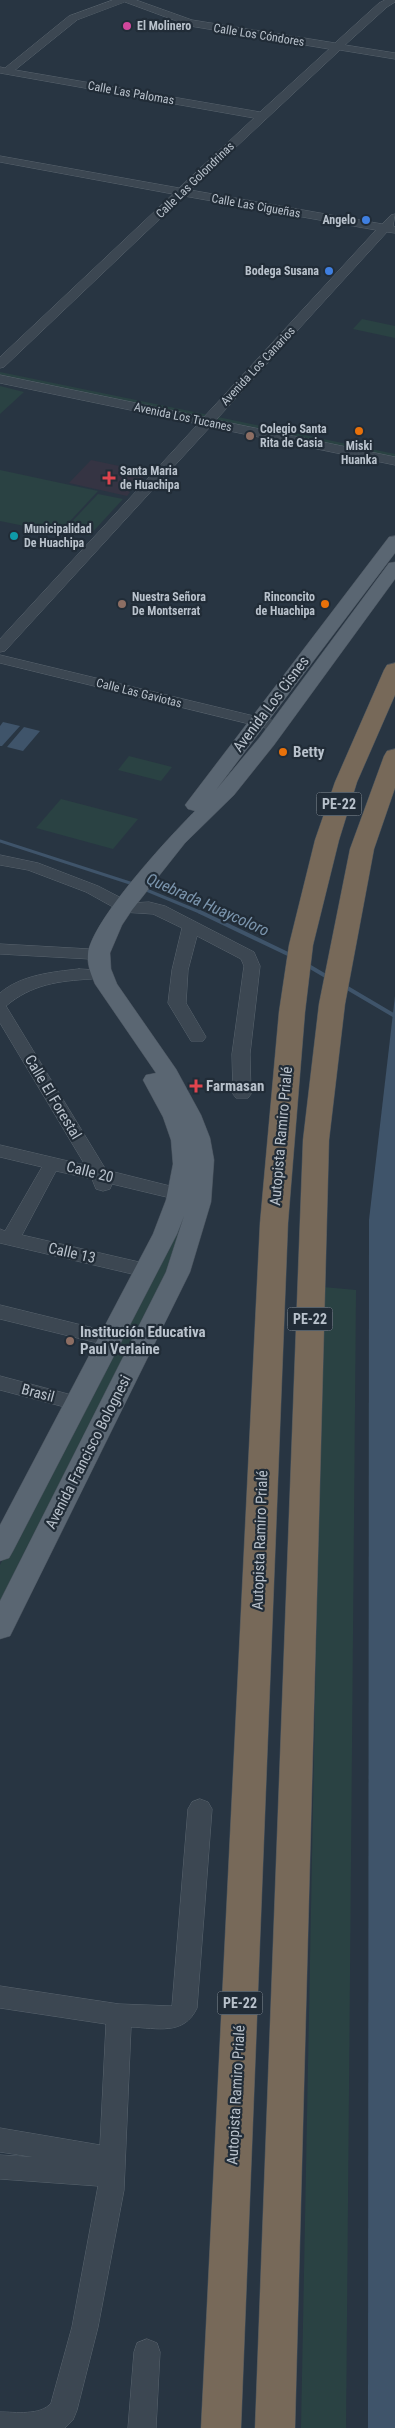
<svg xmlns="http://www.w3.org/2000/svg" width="395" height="2428" font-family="'Roboto Condensed',sans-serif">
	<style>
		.medical { fill: #353443 }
		.green { fill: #2a4243 }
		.water { fill: #3f546a }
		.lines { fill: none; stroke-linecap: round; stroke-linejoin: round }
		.stream-far1 { stroke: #3f546a; stroke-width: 3 }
		.stream { stroke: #3f546a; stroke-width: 4 }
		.minor-casing { stroke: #5a656f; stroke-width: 1 }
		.major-casing { stroke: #46505b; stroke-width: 1 }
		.highway-casing { stroke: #47525c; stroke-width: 1 }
		.minor { fill: #3c4752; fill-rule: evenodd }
		.major { fill: #5a6672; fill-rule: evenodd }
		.highway { fill: #776959; fill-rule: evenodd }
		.hotel-dot { fill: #d1479c; stroke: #212c37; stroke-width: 2 }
		.shop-dot { fill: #3f7fe0; stroke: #212c37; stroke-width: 2 }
		.food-dot { fill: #e8710a; stroke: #212c37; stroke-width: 2 }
		.education-dot { fill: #8d6e63; stroke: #212c37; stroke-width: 2 }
		.health-dot { fill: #e0444e; stroke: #212c37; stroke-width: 2 }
		.culture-dot { fill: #0f9aa8; stroke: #212c37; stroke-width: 2 }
		.labels { text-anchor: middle; stroke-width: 4.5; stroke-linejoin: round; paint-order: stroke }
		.far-poi-label { font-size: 12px; font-weight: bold; fill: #b9c2cc; stroke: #212c37; text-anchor: start }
		.far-street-label { font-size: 12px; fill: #b9c2cc; stroke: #212c37 }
		.shield { fill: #212c37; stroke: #8b959f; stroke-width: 1 }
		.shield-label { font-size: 14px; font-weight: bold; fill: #b9c2cc }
		.street-label { font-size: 15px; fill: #b9c2cc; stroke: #212c37 }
		.poi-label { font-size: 15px; font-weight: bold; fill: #b9c2cc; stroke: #212c37; text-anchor: start }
		.water-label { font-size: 16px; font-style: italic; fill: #7b95ad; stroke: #212c37 }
	</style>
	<rect width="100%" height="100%" fill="#283542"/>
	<path class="medical" d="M91,460L148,472L135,487L128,491L130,492L127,496L69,483Z"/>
	<g class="green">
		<path d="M362,319L395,326V338L353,329Z"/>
		<path d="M0,372L209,415L207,418L0,377Z"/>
		<path d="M0,386L24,392L0,414Z"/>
		<path d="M218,417L395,454V458L216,420Z"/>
		<path d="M0,470L98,491L59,533L0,521Z"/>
		<path d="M98,494L123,499L89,536L64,530Z"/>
		<path d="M129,756L172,767L161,781L118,770Z"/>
		<path d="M61,799L138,819L113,849L36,828Z"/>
		<path d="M183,1106L185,1239L0,1618V1565L169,1237Z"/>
		<path d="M323,1287L356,1290L346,2428H301Z"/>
	</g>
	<g class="water">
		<path d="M3,722L20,726L2,746H0V726Z"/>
		<path d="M24,727L40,731L23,751L7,747Z"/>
		<path d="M395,996V2428H368L369,1220Z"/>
	</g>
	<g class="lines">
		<g class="stream-far1">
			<path d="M0,841L133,884"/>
			<path d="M144,889L202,913"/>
		</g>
		<g class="stream">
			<path d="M200,912L290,955"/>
			<path d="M307,965L329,978"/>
			<path d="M344,986L395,1016"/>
		</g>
		<g class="minor-casing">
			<g id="minor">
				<path d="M113,0H136L192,20L335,43L379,3L385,0H395V2L387,7L345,45L395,53V59L340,50L190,190L382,224L391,215L395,214L393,226L395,227V233L387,232L216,420L395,457V465L210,427L5,651L0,652V639L198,424L0,383V375L204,417L376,230L184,196L4,367L0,368V357L173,194L0,162V156L179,188L254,118L0,73V67L5,68L69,16ZM125,2L190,26L329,49L260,112L15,70L77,20Z"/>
				<path d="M0,655L283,723L286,726L278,731L0,663Z"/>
				<path d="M0,855L38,863L98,886L131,903L149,902L165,906L254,952L260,966L250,1054L251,1094L248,1098H236L233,1094L232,1054L244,966L241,959L197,936L188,970L186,1003L206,1037L203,1041H191L168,1003L172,970L182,928L153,914L122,912L86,892L28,870L0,865Z"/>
				<path d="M0,944L90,949L96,950L98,954L96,958L90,959L0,954Z"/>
				<path d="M79,969L97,970L100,974L97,978L91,979C59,981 32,984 6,1006L106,1170L186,1190L188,1194L186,1198L179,1200L112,1184L110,1189L103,1191L96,1189L92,1179L56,1171L22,1235L152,1265L155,1270L152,1275L145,1277L0,1243V1229L5,1231L42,1167L0,1157V1145L85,1165L0,1023V993C21,975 52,972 79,969Z"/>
				<path d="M0,1305L110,1332L117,1334L120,1339L117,1344L110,1346L0,1319Z"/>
				<path d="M0,1376L83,1398L86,1403L83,1408L76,1410L0,1390Z"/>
				<path d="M200,1799L208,1802L212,1809L197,2008C184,2036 157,2028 131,2027L124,2190L98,2327L77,2410L73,2420L65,2428H0V2412C15,2412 41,2416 51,2403L72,2327L98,2186L0,2179V2155L33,2157L0,2152V2128L100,2145L106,2024L0,2008V1986L119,2004L172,2006L188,1809L192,1802Z"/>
				<path d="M147,2339L157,2343L160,2352L156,2428H128L134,2352L137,2343Z"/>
			</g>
		</g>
		<g class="major-casing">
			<path id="major" d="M395,536V553L216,790L260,737L389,563L395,562V579L274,745L234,795L185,843L132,910L122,925L110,953L111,969L117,984L176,1069L201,1115L210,1138L214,1160L211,1202L190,1272L14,1628L10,1636L0,1639V1601L166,1272L184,1216L177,1234L13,1551L9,1558L0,1561V1525L153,1234L166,1200L173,1164L171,1140L163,1117L143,1080L146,1075L156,1073L95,984C91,974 87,965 88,954C91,921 170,836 195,811L188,809L185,805L188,801L389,537Z"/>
		</g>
		<g class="highway-casing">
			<g id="highway">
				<path d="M395,663V695L357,782L339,840L313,945L305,1012L288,1223L241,2428H201L260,1223L279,1012L289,945L315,840L335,782L384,670L387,665Z"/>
				<path d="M395,749V788L374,849L345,1004L329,1140L295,2428H255L303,1140L319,1004L350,849L384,756L387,751Z"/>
			</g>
		</g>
		<use href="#minor" class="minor"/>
		<use href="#major" class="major"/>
		<use href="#highway" class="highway"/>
	</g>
	<circle class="hotel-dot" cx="127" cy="26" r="5"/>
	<g class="shop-dot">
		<circle cx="366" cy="220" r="5"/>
		<circle cx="329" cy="271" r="5"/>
	</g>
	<g class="food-dot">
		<circle cx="359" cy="431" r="5"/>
		<circle cx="325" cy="604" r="5"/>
		<circle cx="283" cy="752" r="5"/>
	</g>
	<g class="education-dot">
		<circle cx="250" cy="436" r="5"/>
		<circle cx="122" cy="604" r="5"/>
		<circle cx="70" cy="1341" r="5"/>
	</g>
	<g class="health-dot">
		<path d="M106.5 470.5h5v5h5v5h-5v5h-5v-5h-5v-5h5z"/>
		<path d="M193.5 1078.5h5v5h5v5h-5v5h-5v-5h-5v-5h5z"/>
	</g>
	<circle class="culture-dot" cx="14" cy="536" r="5"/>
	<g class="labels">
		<g class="far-poi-label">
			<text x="137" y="30">El Molinero</text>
			<text x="356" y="224" text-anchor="end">Angelo</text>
			<text x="319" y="275" text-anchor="end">Bodega Susana</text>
			<text x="260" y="433">Colegio Santa<tspan x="260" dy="14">Rita de Casia</tspan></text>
			<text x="359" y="450" text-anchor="middle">Miski<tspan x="359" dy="14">Huanka</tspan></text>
			<text x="120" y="475">Santa Maria<tspan x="120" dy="14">de Huachipa</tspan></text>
			<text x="24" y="533">Municipalidad<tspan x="24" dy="14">De Huachipa</tspan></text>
			<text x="132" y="601">Nuestra Señora<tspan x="132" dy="14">De Montserrat</tspan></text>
			<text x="315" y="601" text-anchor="end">Rinconcito<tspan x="315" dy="14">de Huachipa</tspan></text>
		</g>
		<g class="far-street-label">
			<text transform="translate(259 35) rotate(9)" y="4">Calle Los Cóndores</text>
			<text transform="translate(131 93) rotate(10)" y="4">Calle Las Palomas</text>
			<text transform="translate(195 180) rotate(-44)" y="4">Calle Las Golondrinas</text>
			<text transform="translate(256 206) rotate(10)" y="4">Calle Las Cigueñas</text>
			<text transform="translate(258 366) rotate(-47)" y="4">Avenida Los Canarios</text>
			<text transform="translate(183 417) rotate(12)" y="4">Avenida Los Tucanes</text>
			<text transform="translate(139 693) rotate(14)" y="4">Calle Las Gaviotas</text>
		</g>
		<g class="shield">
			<rect x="316.5" y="792.5" width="45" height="23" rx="4"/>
			<rect x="287.5" y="1307.5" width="45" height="23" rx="4"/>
			<rect x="217.5" y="1991.5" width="45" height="23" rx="4"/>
		</g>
		<g class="shield-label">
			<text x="339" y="809">PE-22</text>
			<text x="310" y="1324">PE-22</text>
			<text x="240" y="2008">PE-22</text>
		</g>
		<g class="street-label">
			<text transform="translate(271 704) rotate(-53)" y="5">Avenida Los Cisnes</text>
			<text transform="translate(53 1097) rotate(59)" y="5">Calle El Forestal</text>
			<text transform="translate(281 1136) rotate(-85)" y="5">Autopista Ramiro Prialé</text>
			<text transform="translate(90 1172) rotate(14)" y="5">Calle 20</text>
			<text transform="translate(72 1253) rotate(13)" y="5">Calle 13</text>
			<text transform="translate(38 1393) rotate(15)" y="5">Brasil</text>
			<text transform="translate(88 1452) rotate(-63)" y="5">Avenida Francisco Bolognesi</text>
			<text transform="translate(260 1540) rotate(-88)" y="5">Autopista Ramiro Prialé</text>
			<text transform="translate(236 2095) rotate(-87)" y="5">Autopista Ramiro Prialé</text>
		</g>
		<g class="poi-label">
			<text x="293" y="757">Betty</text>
			<text x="206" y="1091">Farmasan</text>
			<text x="80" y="1337">Institución Educativa<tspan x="80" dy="17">Paul Verlaine</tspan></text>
		</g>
		<g class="water-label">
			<text transform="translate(208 904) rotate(24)" y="6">Quebrada Huaycoloro</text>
		</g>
	</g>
</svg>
